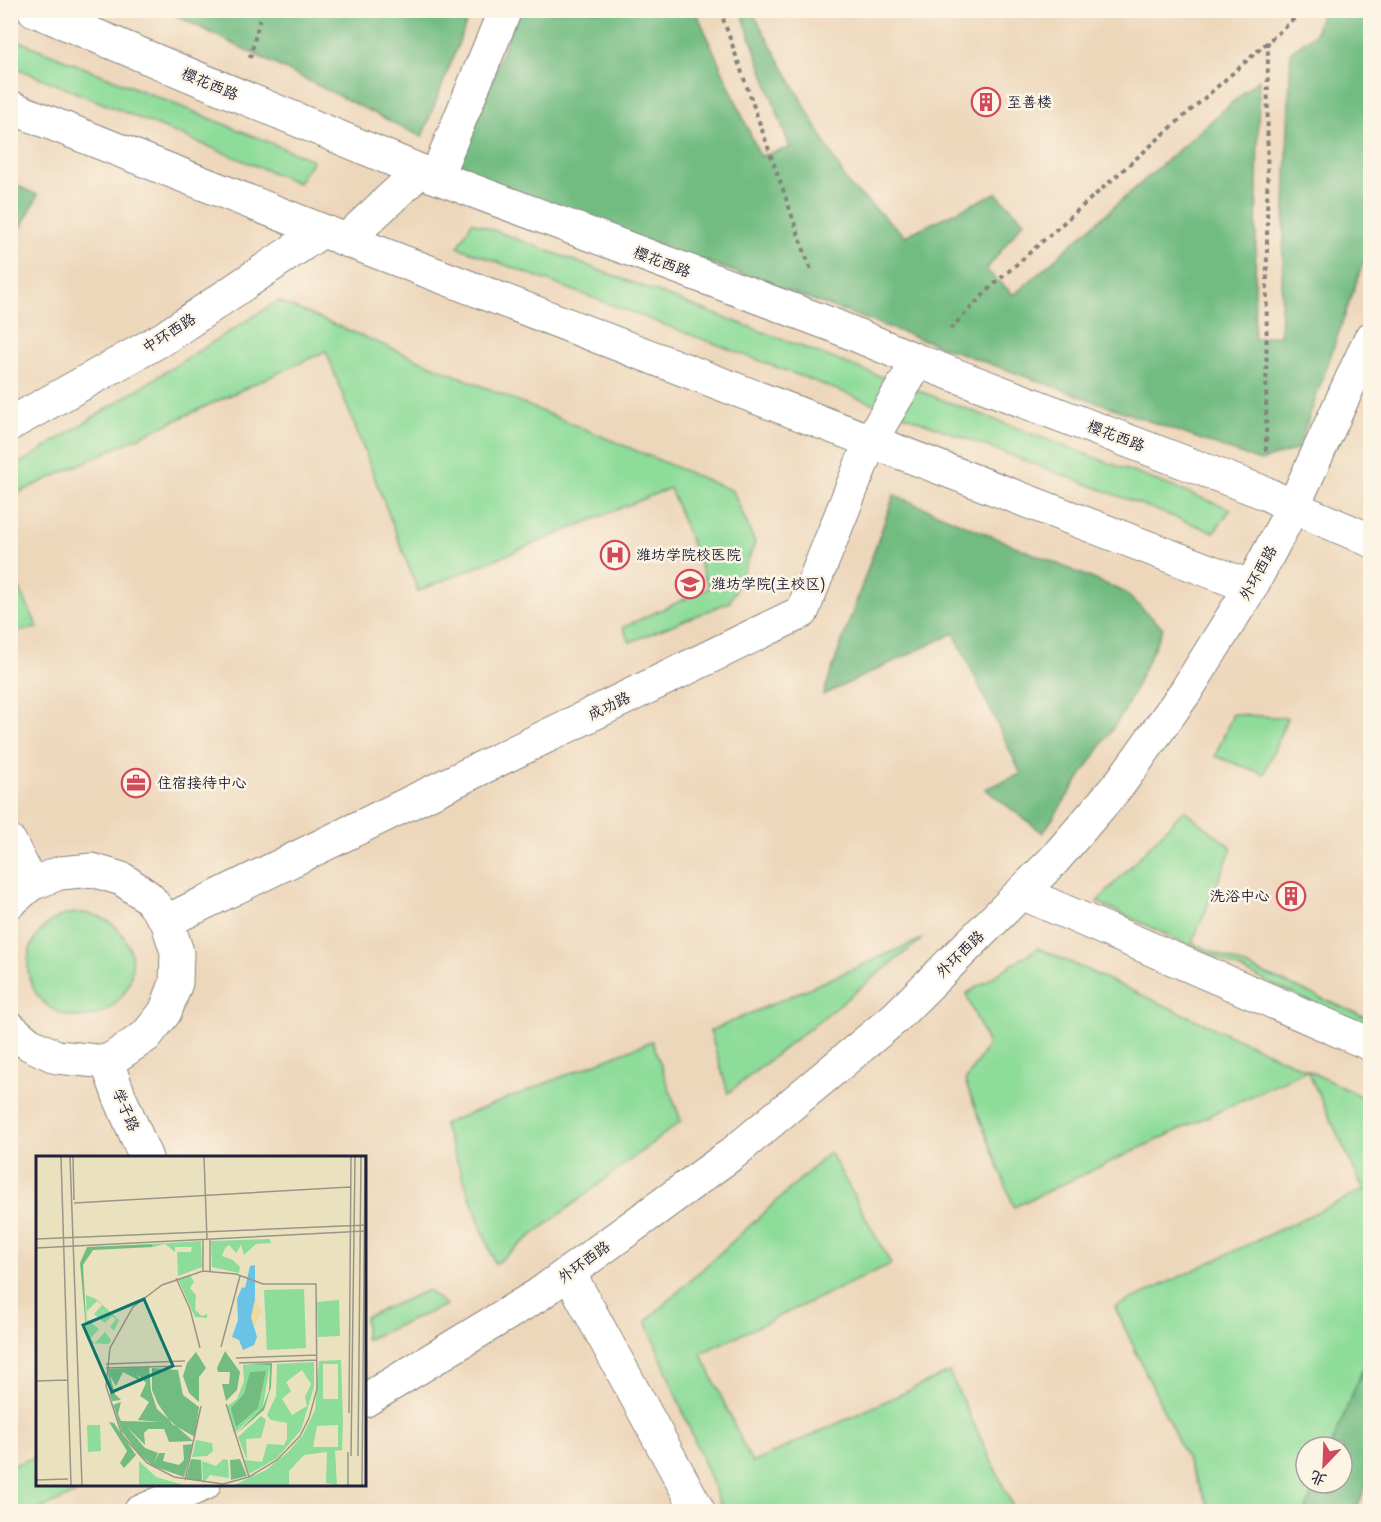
<svg xmlns="http://www.w3.org/2000/svg" width="1381" height="1522" font-family="Delius,'LXGW WenKai TC',sans-serif">
	<style>
		.built { fill: #edd7bb; fill-rule: evenodd }
		.green { fill: #8edc9a; stroke: #587f6a; stroke-width: 1.5 }
		.forest { fill: #72bc82; stroke: #4a6f5e; stroke-width: 1.5 }
		.lines { fill: none; stroke-linecap: round; stroke-linejoin: round }
		.minor-casing { stroke: #86827c; stroke-width: 35 }
		.path { stroke: #86827c; stroke-width: 4; stroke-dasharray: 4.5 4.5; stroke-linecap: butt }
		.minor { stroke: #fff; stroke-width: 33 }
		.labels { text-anchor: middle; stroke-width: 5; stroke-linejoin: round; paint-order: stroke }
		.street-label { font-size: 15px; fill: #22223b; stroke: #fcf5e5 }
		.poi-label { font-size: 15px; fill: #22223b; stroke: #fcf5e5; text-anchor: start }
		.inset-road { fill: none; stroke: #9a958a; stroke-width: 1.5 }
		.view { fill: #0f766e; fill-opacity: 0.15; stroke: #0f766e; stroke-width: 3 }
		.inset-edge { fill: none; stroke: #22223b; stroke-width: 3 }
	</style>
	<rect width="100%" height="100%" fill="#fcf5e5"/>
	<filter id="ink" filterUnits="userSpaceOnUse"><feTurbulence type="fractalNoise" baseFrequency=".0167" numOctaves="2"/><feDisplacementMap in="SourceGraphic" scale="12" xChannelSelector="R" yChannelSelector="G"/><feConvolveMatrix kernelMatrix="1 2 1 2 8 2 1 2 1" color-interpolation-filters="sRGB"/></filter>
	<filter id="wash" filterUnits="userSpaceOnUse"><feTurbulence type="fractalNoise" baseFrequency=".008" numOctaves="4" result="noise"/><feDisplacementMap in="SourceGraphic" scale="24" xChannelSelector="R" yChannelSelector="G"/><feGaussianBlur stdDeviation="1.35" result="paint"/><feColorMatrix in="noise" values="0 0 0 0 0 0 0 0 0 0 0 0 0 0 0 0 0 1.4 0 .05"/><feComposite in="paint" operator="in"/></filter>
	<g filter="url(#wash)">
		<rect width="100%" height="100%" fill="#eae1be"/>
		<path class="built" d="M10,11H1370V1511H11ZM38,1158H364V1484H38ZM1306,1447H1342V1483H1306Z"/>
		<g class="green">
			<path d="M11,38L313,160L298,183L11,66Z"/>
			<path d="M472,222L1231,509L1214,532L458,247Z"/>
			<path d="M278,301L733,491L755,543L730,602L630,642L623,627L709,588L670,488L418,591L326,351L11,496V469Z"/>
			<path d="M10,571H11L38,628L11,632Z"/>
			<path d="M1233,714L1287,718L1264,774L1215,756Z"/>
			<path d="M1184,810L1232,848L1192,943L1370,1019V1030L1097,902Z"/>
			<circle cx="80" cy="965" r="52"/>
			<path d="M922,939L728,1093L710,1031Z"/>
			<path d="M1038,948L1307,1070L1370,1101V1351L1331,1447H1306V1483H1317L1305,1511H1211L1115,1307L1364,1190L1307,1070L1014,1207L965,1081L988,1045L966,994Z"/>
			<path d="M652,1041L681,1121L495,1264L443,1124Z"/>
			<path d="M830,1152L891,1264L701,1353L752,1463L949,1372L1015,1511H723L646,1321Z"/>
			<path d="M428,1290L446,1305L365,1340V1317Z"/>
			<path d="M37,1456L38,1484L93,1485L37,1511H11V1466Z"/>
		</g>
		<g class="forest">
			<path d="M167,11H471L422,137Z"/>
			<path d="M517,11H696L760,156L790,148L741,11H752L848,184L905,236L996,193L1024,221L986,270L1014,295L1259,79L1254,339L1280,335L1291,51L1315,34L1322,11H1370V243L1298,449L1260,461L457,172Z"/>
			<path d="M11,183L38,195L21,228L11,224Z"/>
			<path d="M894,495L1124,592L1163,628L1125,710L1043,833L985,789L1021,774L954,633L823,695Z"/>
			<path d="M1370,1351V1474L1356,1511H1305L1317,1483H1342V1447H1331Z"/>
		</g>
	</g>
	<g filter="url(#ink)">
		<g class="lines">
			<g class="minor-casing">
				<g id="minor">
					<path d="M34,10L420,171L830,324L918,361L1265,493L1293,507L1370,540"/>
					<path d="M10,107L346,240L1251,587"/>
					<path d="M436,177L505,10"/>
					<path d="M346,240L420,171"/>
					<path d="M10,424L164,338L322,231"/>
					<path d="M10,842L31,884"/>
					<path d="M1022,893L1370,1044"/>
					<path d="M10,902L31,884L60,873L92,870L122,879L148,897L167,921L177,952L176,983L165,1012L146,1036L107,1062L57,1057L29,1044L10,1028"/>
					<path d="M167,921L802,612L871,440L918,361"/>
					<path d="M107,1062L120,1098L146,1158"/>
					<path d="M569,1273L699,1512"/>
					<path d="M364,1401L538,1295L732,1154L895,1018L1054,860L1121,782L1186,691L1251,587L1293,507L1370,339"/>
					<path d="M140,1512L204,1484"/>
				</g>
			</g>
			<g class="path">
				<path d="M720,10L812,273"/>
				<path d="M250,58L262,10"/>
				<path d="M950,329L992,286L1304,10"/>
				<path d="M1266,451L1268,41"/>
			</g>
			<use href="#minor" class="minor"/>
		</g>
	</g>
	<defs>
		<g id="building-ring" transform="scale(1.5)"><circle r="9.5" fill="#fcf5e5" stroke="#d1495b" stroke-width="1.5"/><path d="M-4-6H4V6H1V3H-1V6H-4ZM-2.5-4.3h1.7v1.8h-1.7ZM.8-4.3h1.7v1.8H.8ZM-2.5-1h1.7V.8h-1.7ZM.8-1h1.7V.8H.8Z" fill="#d1495b"/></g>
		<g id="hospital-ring" transform="scale(1.5)"><circle r="9.5" fill="#fcf5e5" stroke="#d1495b" stroke-width="1.5"/><path d="M-5-5h3v3.5h4V-5h3V5h-3V1.5h-4V5h-3Z" fill="#d1495b"/></g>
		<g id="university-ring" transform="scale(1.5)"><circle r="9.5" fill="#fcf5e5" stroke="#d1495b" stroke-width="1.5"/><path d="M0-5L7-2L0 1L-7-2ZM-4 1L0 2.5L4 1V4Q0 6-4 4Z" fill="#d1495b"/></g>
		<g id="office-ring" transform="scale(1.5)"><circle r="9.5" fill="#fcf5e5" stroke="#d1495b" stroke-width="1.5"/><path d="M-6-3h4V-5.5h4V-3h4V5H-6ZM-1-4.5V-3h2v-1.5ZM-6 0V1H6V0Z" fill="#d1495b"/></g>
	</defs>
	<g fill-rule="evenodd">
		<use href="#building-ring" x="986" y="102"/>
		<use href="#hospital-ring" x="615" y="555"/>
		<use href="#university-ring" x="690" y="584"/>
		<use href="#office-ring" x="136" y="783"/>
		<use href="#building-ring" x="1291" y="896"/>
	</g>
	<g class="labels">
		<g class="street-label">
			<text transform="translate(210 84) rotate(23)" y="5">樱花西路</text>
			<text transform="translate(662 262) rotate(21)" y="5">樱花西路</text>
			<text transform="translate(169 333) rotate(-32)" y="5">中环西路</text>
			<text transform="translate(1116 436) rotate(21)" y="5">樱花西路</text>
			<text transform="translate(1258 573) rotate(-61)" y="5">外环西路</text>
			<text transform="translate(609 706) rotate(-26)" y="5">成功路</text>
			<text transform="translate(960 954) rotate(-44)" y="5">外环西路</text>
			<text transform="translate(126 1110) rotate(67)" y="5">学子路</text>
			<text transform="translate(584 1262) rotate(-36)" y="5">外环西路</text>
		</g>
		<g class="poi-label">
			<text x="1007" y="107">至善楼</text>
			<text x="636" y="560">潍坊学院校医院</text>
			<text x="711" y="589">潍坊学院(主校区)</text>
			<text x="157" y="788">住宿接待中心</text>
			<text x="1270" y="901" text-anchor="end">洗浴中心</text>
		</g>
	</g>
	<g transform="translate(36 1156)">
		<rect width="330" height="330" fill="#eae1be"/>
		<path d="M234,83L235,87L220,88L208,99L205,89L200,97L193,89L189,92L186,100L197,104L204,111L203,117L176,111L175,85ZM165,85L166,111L142,120L141,96H155L156,91H139V96L129,88L117,91L116,88ZM154,119L158,126L154,132L160,139L159,154L166,160L171,158V162L159,161L142,123ZM268,133L270,192L231,194L228,134ZM50,139L60,143L83,164L78,175L74,171L80,163L76,160L69,167L58,158L66,149L61,145L51,155V163L63,173L54,183L59,187L69,176L75,184L73,188L54,187L51,183ZM303,144L304,180L282,181L281,146ZM305,204L307,267L306,294L299,295L301,329L290,327L291,296L268,299L253,315V329H199L230,314L252,296L267,279L279,254L283,205ZM287,208H302V243H287ZM302,269V291H277L281,270ZM278,206V231L265,274L241,302L213,318L208,304L226,306L231,288L248,289L251,283V267L235,264L231,259L240,240L241,208ZM266,214L275,228L269,241L271,250L256,259L246,243L255,235L250,226ZM234,208L227,251L198,278L191,250L201,243L208,225L207,209ZM225,260L230,264L225,282L210,283L211,304L202,281ZM51,269H64L65,295L52,296ZM160,284L176,287L177,295L171,300L156,301ZM187,303L192,304L193,322L174,319L167,328L166,305L180,310ZM103,305L120,321L147,329H103Z" fill="#8edc9a" fill-rule="evenodd"/>
		<path d="M116,88L117,91L57,94L47,109L51,183L44,107L51,91ZM189,195L204,216L201,234L190,245L186,228H193L194,216H182L181,212ZM160,196L170,212L163,221V246L153,237L147,220L151,207ZM236,207L235,231L228,254L199,279L227,251L233,235L234,209L206,208ZM113,211L115,235L121,253L157,285L133,286L128,273H112L108,277L109,289L91,271L109,292L122,297L118,307L123,297H129L127,305L143,309L148,304L147,289L157,288L148,321L117,310L104,299L86,276L74,239L72,213ZM87,216L106,226L101,218L110,227L104,240L113,246L102,264L125,266L85,265L82,258L85,246L77,249L76,245L85,244L79,238L74,220L80,230ZM116,212L142,214L147,239L163,251L159,281L136,268L122,248L116,234ZM230,215L222,252L200,271L195,252L208,238L214,216ZM73,266L78,267L100,299L88,312L84,307L91,295ZM155,303L165,304L166,325L150,323ZM204,303L211,320L195,324L194,304Z" fill="#72bc82" fill-rule="evenodd"/>
		<path d="M219,141L225,156L218,172L215,161Z" fill="#eeda9e"/>
		<path d="M219,109V143L215,161L221,181L218,189L207,194L203,184L196,181L202,164L201,143L206,131L209,132L214,110Z" fill="#6ac2e7"/>
		<path class="inset-road" d="M25,1L35,329M34,1L46,329M37,1L38,44M168,1L171,83M38,47L314,31M0,83L330,69M167,84V115M0,92L330,75M167,115L200,118L227,128H280L281,233L273,262L264,280L241,304L213,321L187,328L138,321L111,307L86,279L70,230L74,192L97,151L126,129ZM174,115V83M140,122L154,153L164,192M185,191L204,120M200,202L281,199M203,207L281,204M70,208L149,205M70,212L146,210M0,225L32,224M190,248L213,321M313,257L315,1M315,300L319,1M322,300L325,1M0,324L32,323M149,324L165,250M312,329V296M326,329L329,1"/>
		<path class="view" d="M108,143L137,210L76,236L47,169Z"/>
		<rect width="330" height="330" class="inset-edge"/>
	</g>
	<rect width="1381" height="1522" fill="none" stroke="#fcf5e5" stroke-width="36"/>
	<g transform="translate(1324 1465) rotate(203)"><circle r="28" fill="#fcf5e5" stroke="#a5a1a1" stroke-width="1.5"/>
	<path d="M0-4.5L10 22L0 15L-10 22Z" fill="#d1495b"/>
	<text y="-9" font-size="16" font-weight="bold" text-anchor="middle" fill="#22223b">北</text>
	</g>
</svg>
